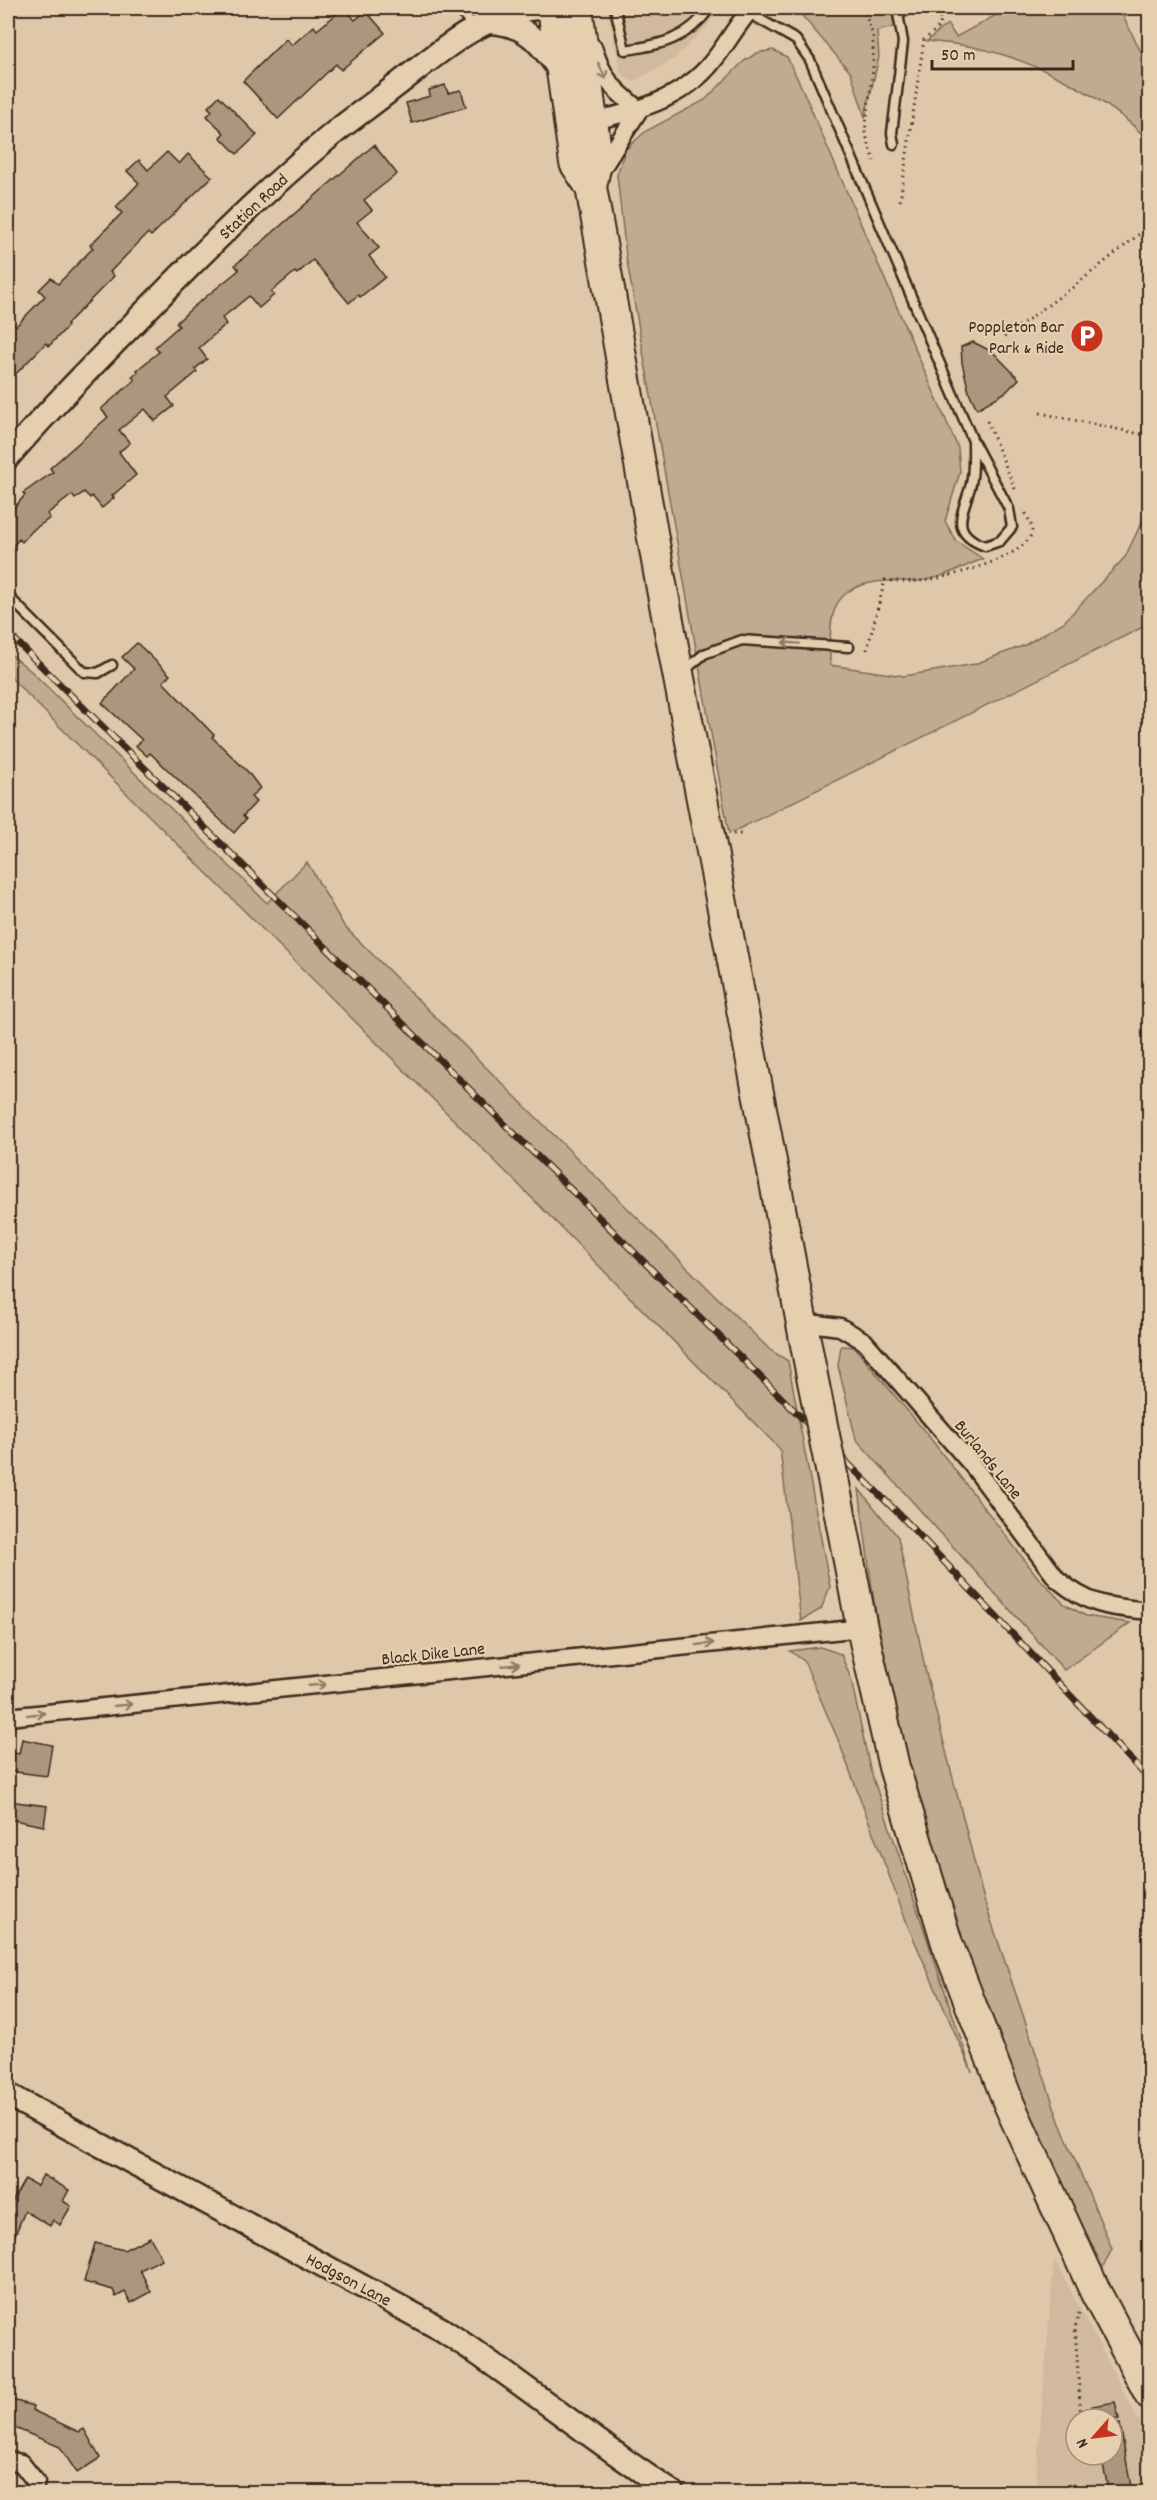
<svg xmlns="http://www.w3.org/2000/svg" width="1157" height="2500" font-family="Dekko,sans-serif">
	<style>
		.built { fill: #d0b99c; fill-rule: evenodd }
		.green { fill: #c1ab90; stroke: #7e6a57; stroke-width: 1.5 }
		.building { fill: #ac977e; stroke: #3b2a1e; stroke-width: 1.5 }
		.lines { fill: none; stroke-linecap: round; stroke-linejoin: round }
		.lane-casing { stroke: #3b2a1e; stroke-width: 13 }
		.street-casing { stroke: #3b2a1e; stroke-width: 21 }
		.secondary-casing { stroke: #3b2a1e; stroke-width: 27 }
		.highway-casing { stroke: #3b2a1e; stroke-width: 34 }
		.path { stroke: #3b2a1e; stroke-width: 3; stroke-dasharray: 1.5 4.5; stroke-linecap: butt }
		.lane { stroke: #e6cfaf; stroke-width: 8 }
		.street { stroke: #e6cfaf; stroke-width: 16 }
		.secondary { stroke: #e6cfaf; stroke-width: 22 }
		.highway { stroke: #e6cfaf; stroke-width: 30 }
		.rail-casing { stroke: #3b2a1e; stroke-width: 7 }
		.rail { stroke: #e6cfaf; stroke-width: 4.5; stroke-dasharray: 14; stroke-linecap: butt }
		.highway-bridge-casing { stroke: #3b2a1e; stroke-width: 34; stroke-linecap: butt }
		.highway-bridge { stroke: #e6cfaf; stroke-width: 30 }
		.oneway { stroke: #907c66 }
		.labels { text-anchor: middle; stroke-width: 4.5; stroke-linejoin: round; paint-order: stroke }
		.street-label { font-size: 18px; fill: #3b2a1e; stroke: #e6cfaf }
		.poi-label { font-size: 18px; fill: #3b2a1e; stroke: #e6cfaf; text-anchor: end }
	</style>
	<rect width="100%" height="100%" fill="#dfc8a9"/>
	<filter id="ink" filterUnits="userSpaceOnUse"><feTurbulence type="fractalNoise" baseFrequency=".0167" numOctaves="2"/><feDisplacementMap in="SourceGraphic" scale="12" xChannelSelector="R" yChannelSelector="G"/><feConvolveMatrix kernelMatrix="1 2 1 2 8 2 1 2 1" color-interpolation-filters="sRGB"/></filter>
	<g filter="url(#ink)">
		<g class="built">
			<path d="M607,8H719L708,25L674,59L633,82L621,73Z"/>
			<path d="M1054,2259L1149,2440V2492H1035ZM1076,2419H1112V2455H1076Z"/>
		</g>
		<g class="green">
			<path d="M798,8H903L898,26L877,31L879,57L865,117L851,73L798,11Z"/>
			<path d="M998,8H1119L1149,68V141C1108,97 1032,59 973,47C958,44 942,43 927,41L947,24L956,37L1000,13Z"/>
			<path d="M773,50L787,57L801,86L958,448L960,472L945,521L956,541L983,559C961,567 942,579 918,581C907,582 896,580 886,581C827,584 830,618 830,665L904,676L975,664L1025,645L1064,622L1125,557L1149,507V624L729,834L626,256L617,175L625,150L646,131L705,100L744,61L757,53Z"/>
			<path d="M8,652L32,672L267,903L307,862L344,926L770,1350L788,1361L830,1587L821,1609L801,1621L780,1449L524,1190L16,683L8,674Z"/>
			<path d="M841,1346L854,1347L927,1434L1037,1576L1064,1604L1086,1616L1130,1623L1064,1670L856,1439L838,1366Z"/>
			<path d="M859,1489L898,1537L926,1673L984,1900L1059,2121L1112,2249L1101,2271C1080,2228 1058,2184 1039,2140C977,1997 925,1848 891,1696C876,1628 868,1558 859,1489Z"/>
			<path d="M820,1647L841,1654L851,1679L870,1769L972,2072L908,1926L839,1742L804,1661L790,1651Z"/>
		</g>
		<g class="building">
			<path d="M344,8L355,20L366,11L385,33L341,70L336,64L278,119L243,81L286,39L292,45L314,26L317,30Z"/>
			<path d="M445,85L448,93L461,90L466,107L412,123L406,103L430,96L429,90Z"/>
			<path d="M219,96L257,135L237,154L220,137L224,133L207,116L212,111L208,107Z"/>
			<path d="M374,145L397,174L364,200L372,210L357,222L379,248L369,256L385,277L360,297L358,295L349,303L313,260L297,274L295,272L271,292L274,295L259,308L249,296L222,318L226,324L199,348L207,359L195,369L197,372L167,397L174,406L155,421L145,409L119,430L130,443L119,452L136,475L112,496L114,498L102,508L92,496L90,498L84,492L75,499L72,495L47,514L50,518L33,530L22,542L19,539L8,552V515L25,495L23,493L53,472L50,468L108,417L101,409L135,380L132,377L138,372L137,370L159,352L155,347L179,326L176,323L192,308L239,270L235,265Z"/>
			<path d="M167,152L179,164L188,154L212,177L151,236L148,233L110,272L114,276L67,324L68,326L49,346L46,343L8,382V318L16,326L45,296L39,290L51,278L58,284L93,248L90,245L122,213L116,207L139,183L127,171L139,160L148,170Z"/>
			<path d="M973,342L993,352L1019,379L1006,392L977,409L969,392L962,363L961,347Z"/>
			<path d="M137,643L170,675L163,682L214,735L212,737L247,771L260,788L251,797L256,802L243,816L246,819L234,833L150,753L147,756L136,746L142,740L102,703L134,669L122,657Z"/>
			<path d="M22,1739L52,1745L47,1776L8,1771V1752L19,1754Z"/>
			<path d="M8,1801L47,1806L44,1826L8,1819Z"/>
			<path d="M43,2175L69,2190L63,2201L71,2206L60,2225L53,2220L50,2226L25,2211L8,2252V2209L25,2179L37,2186Z"/>
			<path d="M150,2237L162,2259L140,2270L151,2292L131,2303L125,2292L116,2297L113,2290L84,2282L95,2243L124,2250Z"/>
			<path d="M13,2400L33,2406L32,2410L79,2432L84,2429L100,2458L77,2473L60,2447L8,2425Z"/>
			<path d="M1115,2402L1119,2419H1095L1092,2406Z"/>
			<path d="M1112,2424H1120L1132,2493H1109L1101,2455H1112Z"/>
		</g>
		<g class="lines">
			<g class="lane-casing">
				<g id="lane">
					<path d="M459,8L474,29"/>
					<path d="M615,8L625,50C662,45 687,39 710,8"/>
					<path d="M747,12L796,40L810,60L973,441L1009,509L1012,527L1000,541L985,546C947,532 964,512 971,484C974,470 973,456 973,441"/>
					<path d="M899,14L911,8"/>
					<path d="M894,144L892,133L903,42L897,8"/>
					<path d="M8,596L84,672L98,673L112,665"/>
					<path d="M684,671L704,654L742,640L849,647"/>
				</g>
			</g>
			<g class="street-casing">
				<g id="street">
					<path d="M593,47C604,81 612,88 639,110"/>
					<path d="M585,123C632,112 682,101 713,61C727,44 737,24 752,8"/>
					<path d="M601,170L639,110"/>
					<path d="M802,1322L840,1327L864,1341L973,1466L1057,1579C1089,1606 1109,1607 1150,1611"/>
					<path d="M8,1717L862,1628"/>
					<path d="M8,2460L21,2463L36,2482L33,2492"/>
				</g>
			</g>
			<g class="secondary-casing">
				<g id="secondary">
					<path d="M490,22C528,24 541,44 561,72"/>
					<path d="M8,457C48,410 92,366 135,322C197,258 260,195 328,138C349,120 372,105 393,88C435,56 482,12 538,8"/>
					<path d="M8,2095L441,2329C520,2380 593,2441 672,2492"/>
				</g>
			</g>
			<g class="highway-casing">
				<g id="highway">
					<path d="M553,8L575,163L591,187"/>
					<path d="M577,8L597,158L591,187L662,589L811,1371"/>
					<path d="M839,1509L862,1628L894,1767L947,1943L1009,2104L1096,2293L1150,2394"/>
				</g>
			</g>
			<g class="path">
				<path d="M863,8L873,36V69L865,132L874,161"/>
				<path d="M900,201L924,40L940,26L941,19L936,8"/>
				<path d="M1004,337L1073,287L1142,232"/>
				<path d="M1040,413L1150,436"/>
				<path d="M987,421L1015,489"/>
				<path d="M867,650L885,580C896,581 907,582 918,581C941,580 1032,557 1032,530C1032,524 1026,515 1024,509"/>
				<path d="M733,834H743"/>
				<path d="M1079,2313L1075,2327L1081,2419"/>
			</g>
			<use href="#lane" class="lane"/>
			<use href="#street" class="street"/>
			<use href="#secondary" class="secondary"/>
			<use href="#highway" class="highway"/>
			<g class="rail-casing">
				<path id="rail" d="M8,633L903,1518L1150,1780"/>
			</g>
			<use href="#rail" class="rail"/>
			<g class="highway-bridge-casing">
				<path id="highway-bridge" d="M811,1371L839,1509"/>
			</g>
			<use href="#highway-bridge" class="highway-bridge"/>
		</g>
		<defs><path id="oneway-shaft" d="M-6 0H5M1.5-3L5.5 0L1.5 3" fill="none" stroke-width="1.6" stroke-linecap="round" stroke-linejoin="round" transform="scale(1.5)"/></defs>
		<g class="oneway">
			<use href="#oneway-shaft" transform="translate(602 71) rotate(65)"/>
			<use href="#oneway-shaft" transform="translate(791 643) rotate(-176)"/>
			<use href="#oneway-shaft" transform="translate(705 1644) rotate(-6)"/>
			<use href="#oneway-shaft" transform="translate(511 1665) rotate(-6)"/>
			<use href="#oneway-shaft" transform="translate(317 1685) rotate(-6)"/>
			<use href="#oneway-shaft" transform="translate(123 1705) rotate(-6)"/>
			<use href="#oneway-shaft" transform="translate(36 1714) rotate(-6)"/>
		</g>
	</g>
	<defs>
		<g id="parking-disc" transform="scale(1.725)"><circle r="9.5" fill="#c8321e" stroke="#e6cfaf"/><path d="M-3.5-5.5H1a3.5 3.5 0 0 1 0 7H-1V5.5H-3.5ZM-1-3.4V-.6H.8a1.4 1.4 0 0 0 0-2.8Z" fill="#fff"/></g>
	</defs>
	<g fill-rule="evenodd">
		<use href="#parking-disc" x="1087" y="336"/>
	</g>
	<g class="labels">
		<g class="street-label">
			<text transform="translate(253 206) rotate(-43)" y="6">Station Road</text>
			<text transform="translate(989 1459) rotate(51)" y="6">Burlands Lane</text>
			<text transform="translate(433 1653) rotate(-6)" y="6">Black Dike Lane</text>
			<text transform="translate(349 2279) rotate(28)" y="6">Hodgson Lane</text>
		</g>
		<g class="poi-label">
			<text x="1064" y="332">Poppleton Bar<tspan x="1064" dy="21">Park &amp; Ride</tspan></text>
		</g>
	</g>
	<rect width="1157" height="2500" fill="none" stroke="#e6cfaf" stroke-width="30"/>
	<rect x="15" y="15" width="1127" height="2470" fill="none" stroke="#3b2a1e" stroke-width="2" filter="url(#ink)"/>
	<g transform="translate(1094 2437) rotate(242)"><circle r="28" fill="#e6cfaf" stroke="#a28d75" stroke-width="1.5"/>
	<path d="M0-4.5L10 22L0 15L-10 22Z" fill="#c8321e"/>
	<text y="-9" font-size="16" font-weight="bold" text-anchor="middle" fill="#3b2a1e">N</text>
	</g>
	<path d="M932 60v9h141v-9" fill="none" stroke="#3b2a1e" stroke-width="3"/>
	<text x="941" y="60" font-size="18" fill="#3b2a1e" stroke="#e6cfaf" stroke-width="4.5" paint-order="stroke">50 m</text>
</svg>
